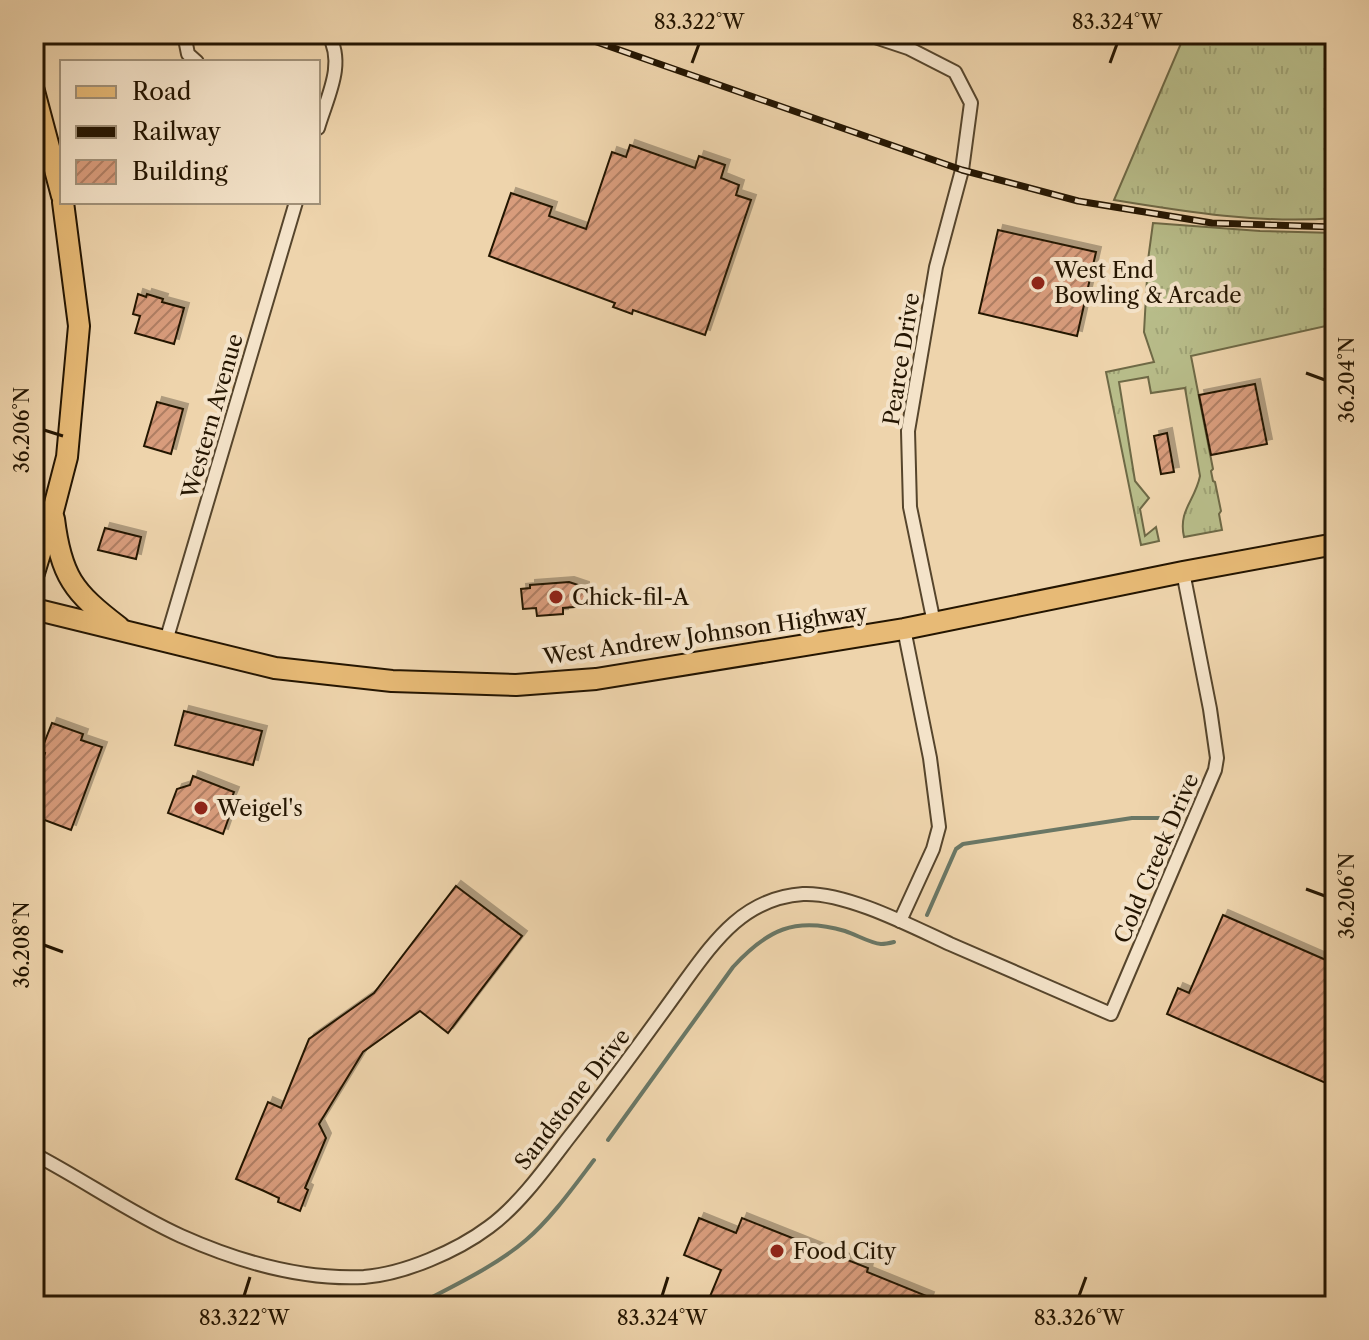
<svg xmlns="http://www.w3.org/2000/svg" width="1369" height="1340" font-family="'Libre Caslon Text',serif">
	<style>
		.grass { fill: url(#grass-tufts); stroke: #6e6946; stroke-width: 2 }
		.lines { fill: none; stroke-linecap: round; stroke-linejoin: round }
		.stream { stroke: #6a7765; stroke-width: 4 }
		.building { fill: url(#building-hatch); stroke: #241501; stroke-width: 2; filter: url(#shadow) }
		.street-casing { stroke: #56452c; stroke-width: 16 }
		.primary-casing { stroke: #241501; stroke-width: 24 }
		.street { stroke: #f4e3c9; stroke-width: 12 }
		.primary { stroke: #e7ba76; stroke-width: 20 }
		.rail-casing { stroke: #241501; stroke-width: 7 }
		.rail { stroke: #f4e3c9; stroke-width: 4; stroke-dasharray: 12; stroke-linecap: butt }
		.ticks { fill: none; stroke: #241501; stroke-width: 3 }
		.poi-dot { fill: #8f2418; stroke: #f4e3c9; stroke-width: 3 }
		.labels { text-anchor: middle; stroke-width: 8; stroke-linejoin: round; paint-order: stroke }
		.poi-label { font-size: 22px; fill: #241501; stroke: #f4e3c9; text-anchor: start }
		.street-label { font-size: 22px; fill: #241501; stroke: #f4e3c9 }
		.neatline { fill: none; stroke: #241501; stroke-width: 3 }
		.ticks-label { font-size: 20px; text-anchor: middle; fill: #241501 }
	</style>
	<defs>
		<pattern id="grass-tufts" width="24" height="20" patternUnits="userSpaceOnUse" patternTransform="scale(2)"><rect width="24" height="20" fill="#b8bd8a"/><path d="M3 7l-1-3M5 7V3M7 7l1-3M15 17l-1-3M17 17v-4M19 17l1-3" fill="none" stroke="#9ea275"/></pattern>
		<pattern id="building-hatch" width="6" height="6" patternUnits="userSpaceOnUse" patternTransform="scale(2)"><rect width="6" height="6" fill="#d89c7c"/><path d="M-1 1l2-2M0 6l6-6M5 7l2-2" fill="none" stroke="#af7e63"/></pattern>
		<filter id="shadow"><feDropShadow dx="5" dy="-5" stdDeviation="0" flood-color="#0004"/></filter>
	</defs>
	<rect width="100%" height="100%" fill="#eed4ac"/>
	<filter id="stains"><feTurbulence type="fractalNoise" baseFrequency=".0025" numOctaves="4"/><feColorMatrix values="0 0 0 0 .2 0 0 0 0 .09 0 0 0 0 .02 0 0 0 .5 -.17"/></filter>
	<radialGradient id="worn" r=".72"><stop offset=".6" stop-color="#630" stop-opacity="0"/><stop offset="1" stop-color="#630" stop-opacity=".3"/></radialGradient>
	<g class="grass">
		<path d="M1185,34H1335V218C1261,224 1187,212 1114,200Z"/>
		<path d="M1153,223L1260,231L1335,233V324L1191,356L1213,469L1211,471L1213,481L1215,482L1221,511L1219,514L1222,530L1184,537C1178,510 1195,501 1200,476L1185,388L1151,393L1148,377L1119,382L1135,481L1149,498L1140,509L1145,536L1156,527L1159,541L1141,545L1106,372L1154,362L1144,332L1148,260Z"/>
	</g>
	<g class="lines">
		<g class="stream">
			<path d="M927,915L956,849L963,844L1132,818H1162L1174,823"/>
			<path d="M608,1140L733,967C767,930 795,916 845,931C857,935 870,943 881,944C885,944 890,943 894,942"/>
			<path d="M415,1306C451,1287 496,1266 526,1240C550,1220 575,1185 594,1160"/>
		</g>
	</g>
	<g class="building">
		<path d="M630,145L695,168L699,156L725,165L721,178L739,185L736,195L751,200L705,335L633,310L632,314L613,307L615,303L489,256L511,193L552,207L549,216L586,229L612,152L626,157Z"/>
		<path d="M998,230L1096,252L1077,336L979,313Z"/>
		<path d="M138,294L146,297L147,294L163,299L162,302L184,308L174,344L135,333L140,316L133,314Z"/>
		<path d="M1255,384L1267,444L1211,455L1199,395Z"/>
		<path d="M157,402L183,409L171,454L144,446Z"/>
		<path d="M1167,433L1174,472L1161,474L1154,436Z"/>
		<path d="M105,528L141,537L136,559L98,550Z"/>
		<path d="M569,582L584,587V592L590,591L591,602L586,603V606L563,608V614L537,616L536,608L523,609L521,589L530,588V585Z"/>
		<path d="M184,711L262,731L253,765L175,745Z"/>
		<path d="M52,723L83,734L81,740L102,747L71,830L34,816V784L45,753L41,751Z"/>
		<path d="M193,776L234,792L230,802L234,803L223,834L168,813L177,789L190,785Z"/>
		<path d="M456,886L522,936L448,1033L420,1011L363,1052L319,1124L326,1138L305,1188L308,1190L300,1211L278,1202L279,1198L264,1191L236,1179L268,1102L281,1108L309,1039L374,993Z"/>
		<path d="M1223,915L1335,964V1087L1167,1014L1178,988L1189,993Z"/>
		<path d="M699,1218L736,1233L742,1218L868,1268L867,1272L929,1297L926,1306H706L721,1270L684,1255Z"/>
	</g>
	<g class="lines">
		<g class="street-casing">
			<g id="street">
				<path d="M184,34L188,54L197,62"/>
				<path d="M866,34L908,48L955,72L971,103L962,170L936,267L908,431L910,507L934,623"/>
				<path d="M318,128C327,97 346,64 328,34"/>
				<path d="M166,641L296,202"/>
				<path d="M900,921L933,849L939,827L930,758L904,629"/>
				<path d="M34,1154C84,1180 130,1213 181,1236C237,1261 302,1280 364,1277C404,1274 457,1251 489,1227C518,1206 545,1169 567,1140C607,1089 645,1037 683,984C715,940 744,898 803,894C846,892 911,926 950,944C1004,967 1057,991 1111,1014L1215,770L1217,758L1210,709L1183,572"/>
			</g>
		</g>
		<g class="primary-casing">
			<g id="primary">
				<path d="M34,91L62,196"/>
				<path d="M54,519C61,576 73,592 119,627"/>
				<path d="M34,573L53,511L67,457L79,326L63,202"/>
				<path d="M34,609L275,668L392,681L516,685L596,679L904,629L1183,572L1335,544"/>
			</g>
		</g>
		<use href="#street" class="street"/>
		<use href="#primary" class="primary"/>
		<g class="rail-casing">
			<path id="rail" d="M574,34L962,170L1078,201L1212,223L1335,227"/>
		</g>
		<use href="#rail" class="rail"/>
	</g>
	<path class="ticks" d="M692,63L699,44M1110,63L1117,44M1306,373L1325,380M44,430L63,436M1306,889L1325,896M44,945L63,952M244,1296L250,1277M662,1296L668,1277M1079,1296L1086,1277"/>
	<g class="poi-dot">
		<circle cx="1038" cy="283" r="8"/>
		<circle cx="556" cy="597" r="8"/>
		<circle cx="201" cy="808" r="8"/>
		<circle cx="777" cy="1251" r="8"/>
	</g>
	<g class="labels">
		<g class="poi-label">
			<text x="1054" y="278">West End<tspan x="1054" dy="25">Bowling &amp; Arcade</tspan></text>
			<text x="572" y="605">Chick-fil-A</text>
			<text x="217" y="816">Weigel's</text>
			<text x="793" y="1259">Food City</text>
		</g>
		<g class="street-label">
			<text transform="translate(901 359) rotate(-81)" y="8">Pearce Drive</text>
			<text transform="translate(212 416) rotate(-74)" y="8">Western Avenue</text>
			<text transform="translate(705 634) rotate(-8)" y="8">West Andrew Johnson Highway</text>
			<text transform="translate(1156 858) rotate(-67)" y="8">Cold Creek Drive</text>
			<text transform="translate(572 1099) rotate(-52)" y="8">Sandstone Drive</text>
		</g>
	</g>
	<rect width="1369" height="1340" fill="none" stroke="#eed4ac" stroke-width="88"/>
	<rect x="60" y="60" width="260" height="144" fill="#f4e3c9" stroke="#a19179" stroke-width="2"/>
	<rect x="76" y="86" width="40" height="12" fill="#e7ba76" stroke="#a19179" stroke-width="2"/>
	<text x="132" y="100" font-size="24" fill="#241501">Road</text>
	<rect x="76" y="126" width="40" height="12" fill="#241501" stroke="#a19179" stroke-width="2"/>
	<text x="132" y="140" font-size="24" fill="#241501">Railway</text>
	<rect x="76" y="160" width="40" height="24" fill="url(#building-hatch)" stroke="#a19179" stroke-width="2"/>
	<text x="132" y="180" font-size="24" fill="#241501">Building</text>
	<rect x="44" y="44" width="1281" height="1252" class="neatline"/>
	<g class="ticks-label">
		<text x="699" y="29">83.322°W</text>
		<text x="1117" y="29">83.324°W</text>
		<text transform="translate(1347 380) rotate(-90)" y="7">36.204°N</text>
		<text transform="translate(22 430) rotate(-90)" y="7">36.206°N</text>
		<text transform="translate(1347 896) rotate(-90)" y="7">36.206°N</text>
		<text transform="translate(22 945) rotate(-90)" y="7">36.208°N</text>
		<text x="244" y="1325">83.322°W</text>
		<text x="662" y="1325">83.324°W</text>
		<text x="1079" y="1325">83.326°W</text>
	</g>
	<rect width="100%" height="100%" filter="url(#stains)"/>
	<rect width="100%" height="100%" fill="url(#worn)"/>
</svg>
